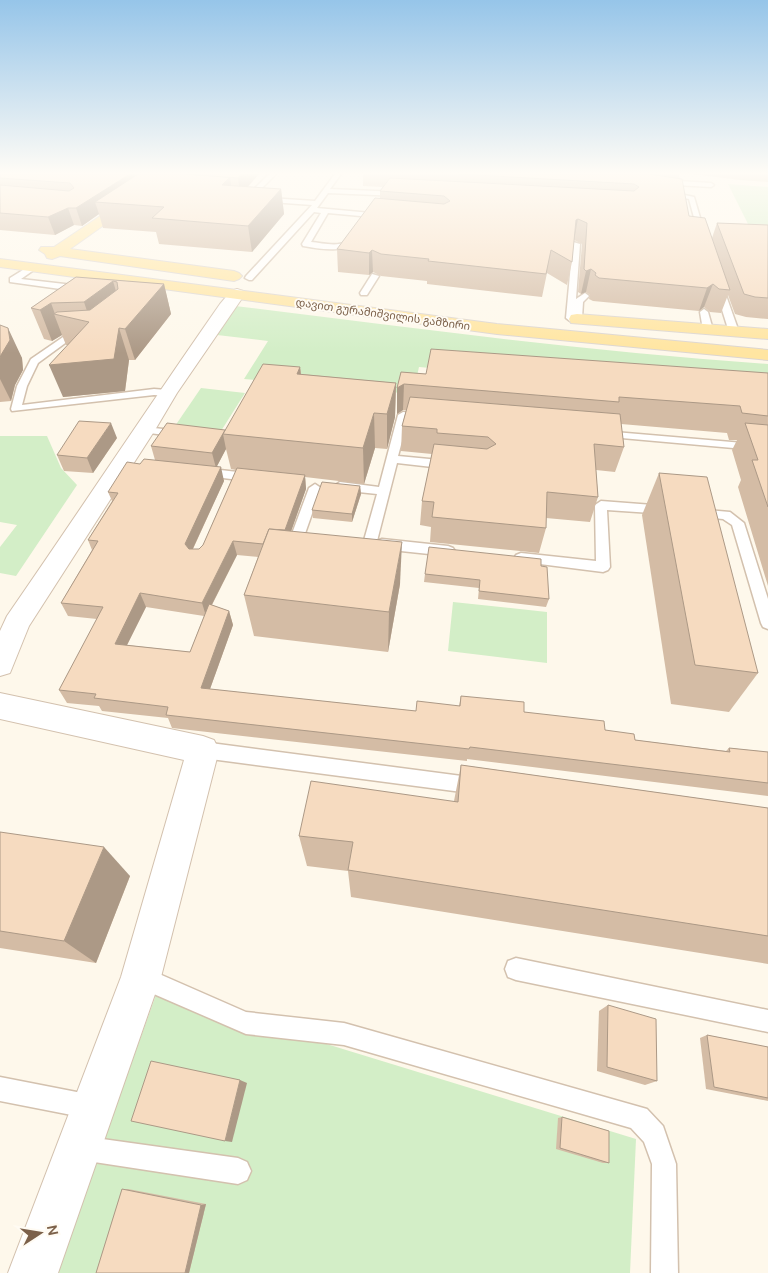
<svg xmlns="http://www.w3.org/2000/svg" width="768" height="1273" font-family="'DM Sans','Noto Sans Georgian',sans-serif">
	<style>
		.green { fill: #d3eec7 }
		.lines { fill: none; stroke-linecap: round; stroke-linejoin: round }
		.service-casing { stroke: #d3c1ae; stroke-width: 3 }
		.minor-casing { stroke: #d3c1ae; stroke-width: 2 }
		.primary-casing { stroke: #ddd6d0; stroke-width: 2 }
		.service { fill: #fff; fill-rule: evenodd }
		.minor { fill: #fff; fill-rule: evenodd }
		.primary { fill: #ffe5a1; fill-rule: evenodd }
		.wall { fill: #d4bca5; fill-rule: evenodd }
		.shaded-wall { fill: #ac9986 }
		.building { fill: #f6dbc0; stroke: #ac9986 }
		.labels { text-anchor: middle; stroke-width: 4; stroke-linejoin: round; paint-order: stroke }
		.far-street-label { font-size: 11px; fill: #7c614a; stroke: #fffbf3 }
	</style>
	<rect width="100%" height="100%" fill="#fef8eb"/>
	<g class="green">
		<path d="M728,184L768,187V229L750,228Z"/>
		<path d="M235,306C413,328 590,352 768,364V397L419,367L413,394L244,379L268,341L217,335Z"/>
		<path d="M201,388L245,393L221,431L175,426Z"/>
		<path d="M0,436H47L61,468L77,485L16,576L0,573V547L17,525L0,522Z"/>
		<path d="M453,602L547,612V663L448,651Z"/>
		<path d="M157,992L636,1139L630,1273H56Z"/>
	</g>
	<g class="lines">
		<g class="service-casing">
			<g id="service">
				<path d="M269,174H276L253,197L315,201L335,174H341L330,189L399,192L402,194L399,196L328,193L317,208L382,214L386,216L382,218L328,213L311,242C324,243 343,249 352,237L359,239C347,254 320,249 303,246L302,244L321,213L314,212L252,280H249L245,278L246,276L312,205L245,200V198Z"/>
				<path d="M671,174H677L679,181L711,183L714,185L711,187L676,185L673,183Z"/>
				<path d="M666,191L694,197L706,238L699,236L689,199L664,194V192Z"/>
				<path d="M573,242L580,244L576,299L585,293L589,296L583,302L582,318L578,321L574,319L570,321L566,318Z"/>
				<path d="M31,265L38,267L21,279L82,286L86,289L82,292L10,282V278Z"/>
				<path d="M372,274L379,276L367,295H361L360,293Z"/>
				<path d="M715,282L722,284L739,332L737,334H731L729,332L714,284Z"/>
				<path d="M704,309L708,312L713,330L708,333L703,330L700,312Z"/>
				<path d="M66,335H82L87,338L82,341H68L38,363L27,386L22,405L154,389L167,390L172,393L167,396L154,395L12,411L11,409L17,386L31,359Z"/>
				<path d="M403,412L425,414L430,417L425,420L408,419L398,456L450,461L456,465L450,469L397,463L377,541L382,539L448,546L453,548L455,551L453,554L448,556L382,549L376,546L372,559C366,561 362,560 358,555L361,551L377,494L340,490L334,486L340,482L379,487L398,415Z"/>
				<path d="M145,427L181,431L187,434L181,437L141,432L139,430Z"/>
				<path d="M603,431L768,445V451L599,436L597,434L599,432Z"/>
				<path d="M203,468L255,474L261,478L255,482L199,475L197,472L199,469Z"/>
				<path d="M315,484L321,488L301,545L304,548L302,551L297,553L289,550L287,547L309,488Z"/>
				<path d="M601,501L666,506L672,510L666,514L607,510L610,567L608,570L603,572L516,561L514,558L516,555L521,553L596,561L595,505Z"/>
				<path d="M696,509L730,512L744,523L768,599V629L763,627L761,623L732,525L723,519L692,516L690,513L692,510Z"/>
				<path d="M203,742L477,778L483,780L486,786L483,792L477,794L203,758L197,755L194,750L197,745Z"/>
				<path d="M516,958L768,1010V1032L516,980L508,977L505,969L508,961Z"/>
				<path d="M141,966L246,1012L344,1023L647,1109L663,1126L676,1164L678,1273H651L652,1164L644,1142L631,1128L344,1045L246,1034L133,985L130,977L133,969Z"/>
				<path d="M0,1077L92,1095L100,1099L104,1107L100,1115L92,1119L0,1101Z"/>
				<path d="M81,1136L238,1158L247,1162L251,1171L247,1180L238,1184L81,1160L72,1157L69,1148L72,1139Z"/>
			</g>
		</g>
		<g class="minor-casing">
			<g id="minor">
				<path d="M237,289L243,291L245,294L177,393L155,430L29,626L10,673L0,676V631L7,616C79,512 148,407 220,304L231,291Z"/>
				<path d="M0,693L203,736L214,740L219,750L161,977L58,1273H8L121,977L184,760L0,719Z"/>
			</g>
		</g>
		<g class="primary-casing">
			<g id="primary">
				<path d="M163,174H176L70,249L234,271L239,273L242,276L239,279L234,281L60,256L52,259L47,258L45,254L39,250L41,247H54Z"/>
				<path d="M0,259L497,324L768,350V360L497,334L0,267Z"/>
				<path d="M577,314L768,329V339L571,323L569,319L571,315Z"/>
			</g>
		</g>
		<use href="#service" class="service"/>
		<use href="#minor" class="minor"/>
		<use href="#primary" class="primary"/>
	</g>
	<g class="wall">
		<path d="M0,174H259L248,187L281,189L284,214L252,252L159,244L156,232L103,228L99,214L82,226L74,225L55,235L0,230Z"/>
		<path d="M363,174H679L678,178L689,216L712,238L717,223L768,225V319L746,317L735,314L728,295L721,313L710,312L704,307L699,311L593,301L589,299L590,295L586,292L581,294L578,292L582,244L574,240L572,262L567,285L547,273L542,297L427,284V281L381,276L373,272L369,275L338,272L337,249L380,199V191L383,187L363,186Z"/>
		<path d="M692,174H768V182L740,180Z"/>
		<path d="M76,277L164,284L171,314L135,360H129L125,391L63,397L68,345H66L62,335L52,341L44,339L31,308Z"/>
		<path d="M0,325L22,358L23,370L15,385L11,401L0,402Z"/>
		<path d="M300,367L301,374L396,383L395,417L387,449L375,448L364,484L305,477L306,489L291,531L400,584L388,652L254,636L244,595L258,557L237,555L212,605L229,611L233,625L210,689L416,711L459,706L461,696L524,712L605,730L635,740L726,751L729,748L768,752V796L467,759V761L172,728L168,718L102,711L99,706L67,703L59,690L97,619L68,616L61,603L92,550L88,540L112,501L108,492L140,464L155,460L151,446L225,431ZM226,449L231,469L236,470L203,545L199,549H193L224,481L217,466ZM146,607L204,616L190,652L127,645Z"/>
		<path d="M401,372L426,374L768,373V586L738,487L741,480L732,450L737,440H729L727,433L621,424L624,447L615,472L596,470L598,497L590,522L546,518V528L539,553L430,542L431,527L420,525L422,501L432,454L401,451L402,426L406,410H403L397,414V388Z"/>
		<path d="M117,438L93,473L64,471L57,455Z"/>
		<path d="M659,473L758,673L729,712L671,704L642,515Z"/>
		<path d="M360,486L361,494L352,522L313,518L312,510Z"/>
		<path d="M541,566L549,599L546,607L478,599L479,588L424,582L425,574Z"/>
		<path d="M461,765L768,808V964L351,897L348,871L307,866L299,836L454,801Z"/>
		<path d="M0,832L130,876L96,963L0,948Z"/>
		<path d="M608,1005L657,1081L645,1085L597,1071L599,1011Z"/>
		<path d="M707,1035L768,1047V1101L706,1089L700,1038Z"/>
		<path d="M562,1117L609,1163H603L556,1149L558,1118Z"/>
		<path d="M122,1189H128L206,1204L189,1273H96Z"/>
	</g>
	<g class="shaded-wall">
		<path d="M130,174H135L139,188L95,202L99,214L82,226L76,208Z"/>
		<path d="M241,174H259L240,195L238,178Z"/>
		<path d="M230,177L234,202L222,185Z"/>
		<path d="M281,189L284,214L252,252L248,226Z"/>
		<path d="M68,208L74,225L55,235L48,217Z"/>
		<path d="M578,219L574,240L576,220Z"/>
		<path d="M372,250L373,272L369,275V253Z"/>
		<path d="M591,269L586,292L581,294L586,271Z"/>
		<path d="M113,281L122,312L94,332L84,302Z"/>
		<path d="M164,284L171,314L135,360L125,329Z"/>
		<path d="M713,284L704,307L699,311L707,288Z"/>
		<path d="M51,303L55,314H54L62,335L52,341L40,310Z"/>
		<path d="M8,328L22,358L23,370L15,385L11,401L0,379V358Z"/>
		<path d="M119,328L129,360L125,391L63,397L49,365Z"/>
		<path d="M300,367L304,401L297,374Z"/>
		<path d="M396,383L395,417L387,449V414Z"/>
		<path d="M404,384L403,410L397,414V388Z"/>
		<path d="M374,413L375,448L364,484L363,448Z"/>
		<path d="M111,423L117,438L93,473L87,458Z"/>
		<path d="M225,430L223,434L226,449L216,468L212,453Z"/>
		<path d="M221,467L224,481L189,557L185,544Z"/>
		<path d="M305,475L306,489L281,560L279,546Z"/>
		<path d="M360,486L361,494L352,522V514Z"/>
		<path d="M233,541L237,555L206,616L202,603Z"/>
		<path d="M402,542L400,584L388,652L389,612Z"/>
		<path d="M140,593L146,607L121,657L115,644Z"/>
		<path d="M229,611L233,625L206,700L201,688Z"/>
		<path d="M104,847L130,876L96,963L64,941Z"/>
		<path d="M240,1080L247,1083L232,1142L225,1141Z"/>
		<path d="M206,1204L189,1273H185L201,1205Z"/>
	</g>
	<g class="building">
		<path d="M0,174H130L76,208H68L48,217L0,213V185L69,191L74,188L70,183L0,178Z"/>
		<path d="M138,174H186L230,177L222,185L281,189L248,226L152,218L164,207L95,202Z"/>
		<path d="M186,174H241L238,178Z"/>
		<path d="M458,174H649L682,179L689,216L705,218L730,290L719,289L713,284L707,288L599,278L595,275L596,273L591,269L586,271L584,269L587,223L578,219L576,220L572,262L551,250L546,274L428,261L429,259L381,254L372,250L369,253L337,249L375,198L444,204L450,201L444,196L380,191L390,178L634,191L639,187L634,184Z"/>
		<path d="M717,223L768,225V298L755,297L744,294Z"/>
		<path d="M76,277L164,284L125,329L119,328L114,359L49,365L89,322L54,314L57,312L90,310L118,289L117,282L113,281L84,302L51,303L40,310L31,308Z"/>
		<path d="M0,325L8,328L10,340L1,355L0,358Z"/>
		<path d="M431,349L768,373V416L742,413L740,406L619,397V402L404,384L397,388L401,372L426,374Z"/>
		<path d="M263,364L300,367L297,374L396,383L387,414L374,413L363,448L223,434Z"/>
		<path d="M410,397L620,414L624,447L594,444L598,497L547,492L546,528L432,517L434,502L422,501L434,444L487,449L496,444L488,437L437,433V429L402,426Z"/>
		<path d="M79,421L111,423L87,458L57,455Z"/>
		<path d="M167,423L225,430L212,453L151,446Z"/>
		<path d="M745,423L768,425V507L752,460H758Z"/>
		<path d="M144,459L221,467L185,544L189,549H199L203,545L237,468L305,475L285,530L269,529L263,544L233,541L202,603L140,593L115,644L190,652L209,604L229,611L201,688L416,711L417,701L460,706L461,696L524,702V712L604,721L605,730L634,734L635,740L730,752L729,748L768,752V783L470,747L469,749L166,715L168,707L94,698L96,694L59,690L103,607L61,603L98,541L88,540L118,493L108,492L127,462L140,464Z"/>
		<path d="M659,473L707,477L758,673L695,665Z"/>
		<path d="M322,482L360,486L352,514L312,510Z"/>
		<path d="M269,529L402,542L389,612L244,595Z"/>
		<path d="M429,547L541,559V566L547,567L549,599L479,591L480,580L425,574Z"/>
		<path d="M461,765L768,808V936L348,870L353,842L299,836L311,781L458,802Z"/>
		<path d="M0,832L104,847L64,941L0,931Z"/>
		<path d="M608,1005L656,1019L657,1081L607,1067Z"/>
		<path d="M707,1035L768,1047V1098L714,1087Z"/>
		<path d="M151,1061L240,1080L225,1141L131,1121Z"/>
		<path d="M562,1117L609,1131V1163L560,1148Z"/>
		<path d="M122,1189L201,1205L185,1273H96Z"/>
	</g>
	<linearGradient id="sky" x2="0" y2="1"><stop stop-color="#96c5e9"/><stop offset="0.49" stop-color="#fffcf6"/><stop offset="1" stop-color="#fffcf6" stop-opacity="0"/></linearGradient>
	<rect width="768" height="353" fill="url(#sky)"/>
	<g class="labels">
		<g class="far-street-label">
			<text transform="translate(383 314) rotate(8)" y="4">დავით გურამიშვილის გამზირი</text>
		</g>
	</g>
	<g transform="translate(40 1233) rotate(78)" stroke="#fffbf3" stroke-width="4" paint-order="stroke">
	<path d="M0-4L9 19L0 12L-9 19Z" fill="#7c614a"/>
	<text y="-8" font-size="14" font-weight="bold" text-anchor="middle" fill="#7c614a">N</text>
	</g>
</svg>
